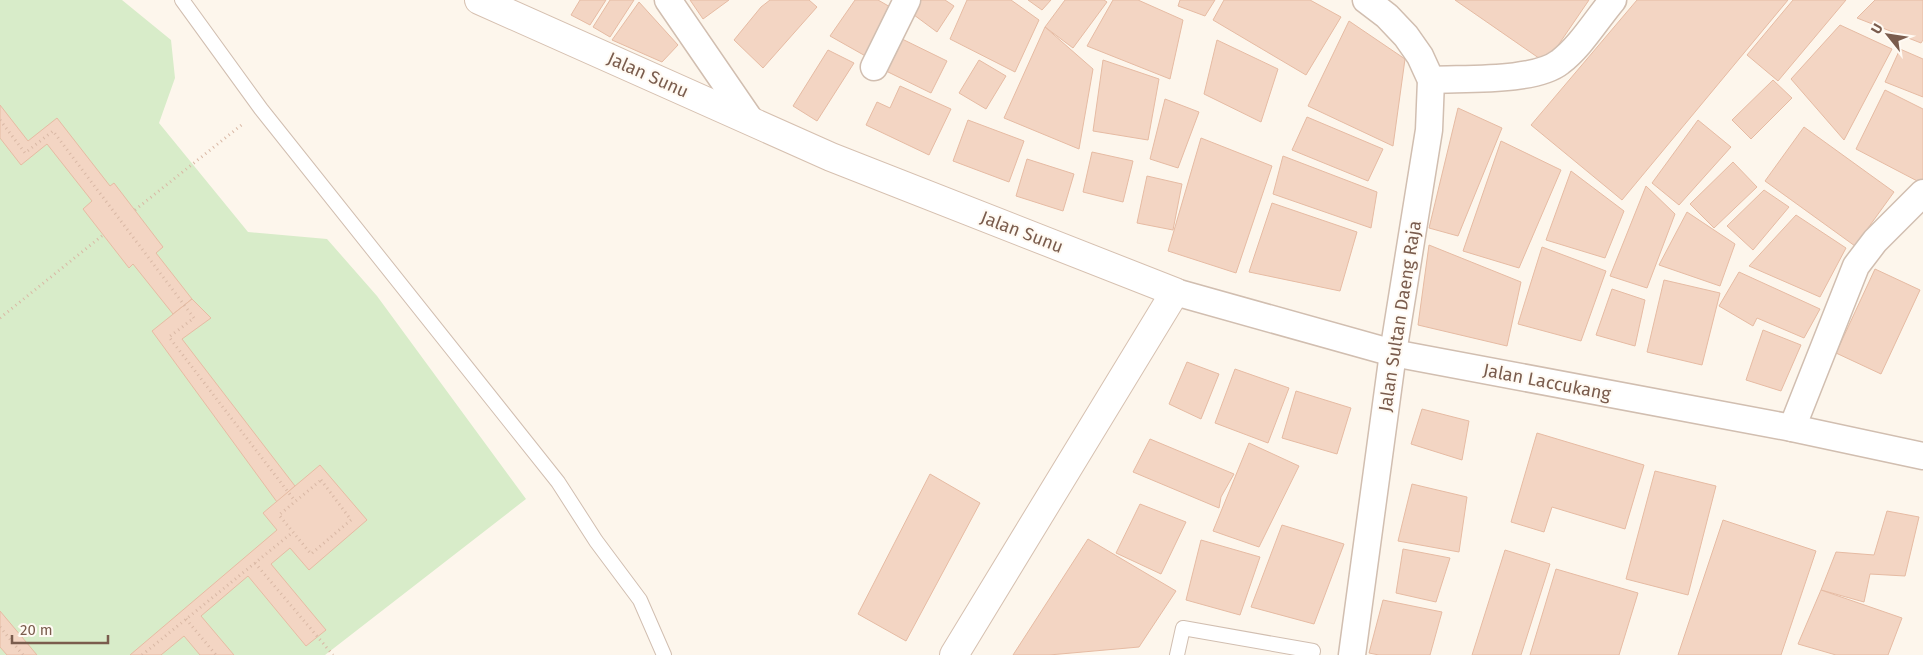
<svg xmlns="http://www.w3.org/2000/svg" width="1923" height="655" font-family="'Fira Sans',sans-serif">
	<style>
		.green { fill: #d8ecc9 }
		.building { fill: #f3d5c3; stroke: #e6bba3 }
		.lines { fill: none; stroke-linecap: round; stroke-linejoin: round }
		.service-casing { stroke: #d1beb0; stroke-width: 16 }
		.minor-casing { stroke: #d1beb0; stroke-width: 29 }
		.secondary-casing { stroke: #d6c0b0; stroke-width: 30 }
		.path { stroke: #d9b8a5; stroke-width: 3; stroke-dasharray: 1 4; stroke-linecap: butt }
		.service { stroke: #fff; stroke-width: 14 }
		.minor { stroke: #fff; stroke-width: 26 }
		.secondary { stroke: #fff; stroke-width: 28 }
		.labels { text-anchor: middle; stroke-width: 4; stroke-linejoin: round; paint-order: stroke }
		.street-label { font-size: 18px; fill: #7a5c4d; stroke: #fffaf3 }
	</style>
	<rect width="100%" height="100%" fill="#fdf6ec"/>
	<path class="green" d="M0,0H122L171,40L175,78L159,123L248,232L327,239L377,296L526,499L325,655H0Z"/>
	<g class="building">
		<path d="M580,0H606L590,25L571,15Z"/>
		<path d="M610,0H634L610,37L593,27Z"/>
		<path d="M690,0H729L703,19Z"/>
		<path d="M770,0H809L817,7L763,68L734,40L761,7Z"/>
		<path d="M855,0H878L899,12L869,58L830,36Z"/>
		<path d="M916,0H945L954,6L937,32L910,12Z"/>
		<path d="M967,0H1011L1039,20L1015,72L950,39Z"/>
		<path d="M1028,0H1051L1042,10Z"/>
		<path d="M1065,0H1104L1107,2L1073,48L1045,27Z"/>
		<path d="M1113,0H1138L1183,20L1170,79L1087,46Z"/>
		<path d="M1180,0H1215L1205,16L1178,6Z"/>
		<path d="M1224,0H1310L1341,17L1306,75L1213,20Z"/>
		<path d="M1455,0H1589L1546,63Z"/>
		<path d="M1637,0H1788L1622,200L1531,125Z"/>
		<path d="M1793,0H1846L1778,81L1747,55Z"/>
		<path d="M1875,0H1923V40L1921,43L1857,18Z"/>
		<path d="M639,2L678,45L662,62L612,40Z"/>
		<path d="M1349,21L1405,59L1393,146L1308,106Z"/>
		<path d="M1840,25L1892,49L1844,140L1791,79Z"/>
		<path d="M1045,27L1093,69L1079,149L1004,118Z"/>
		<path d="M900,38L947,61L931,93L884,70Z"/>
		<path d="M1217,40L1278,69L1261,122L1204,94Z"/>
		<path d="M1900,49L1923,59V97L1885,82Z"/>
		<path d="M828,50L854,63L817,121L793,106Z"/>
		<path d="M979,60L1006,76L986,109L959,93Z"/>
		<path d="M1103,60L1159,79L1148,140L1093,131Z"/>
		<path d="M1773,80L1792,98L1751,139L1732,120Z"/>
		<path d="M900,86L951,109L929,155L866,125L877,102L890,108Z"/>
		<path d="M1885,90L1923,109V184L1856,149Z"/>
		<path d="M1165,99L1199,112L1178,168L1150,159Z"/>
		<path d="M0,105L28,141L57,118L110,186L114,183L163,247L156,253L192,299L173,314L133,264L129,268L83,209L92,201L47,144L21,165L0,138Z"/>
		<path d="M1458,108L1502,128L1458,236L1429,228Z"/>
		<path d="M1307,117L1383,149L1368,181L1292,150Z"/>
		<path d="M968,120L1024,141L1009,182L953,161Z"/>
		<path d="M1698,120L1731,147L1679,205L1652,183Z"/>
		<path d="M1804,127L1894,192L1855,246L1765,181Z"/>
		<path d="M1201,138L1272,166L1236,273L1168,251Z"/>
		<path d="M1501,141L1561,170L1519,268L1463,251Z"/>
		<path d="M1092,152L1133,161L1123,202L1083,192Z"/>
		<path d="M1283,156L1377,192L1371,228L1273,194Z"/>
		<path d="M1027,159L1074,174L1063,211L1016,196Z"/>
		<path d="M1733,162L1757,187L1714,228L1690,204Z"/>
		<path d="M1571,171L1624,211L1605,258L1546,240Z"/>
		<path d="M1147,176L1182,184L1173,230L1137,223Z"/>
		<path d="M1646,186L1675,214L1647,288L1610,276Z"/>
		<path d="M1764,190L1789,207L1753,250L1727,226Z"/>
		<path d="M1272,203L1357,232L1340,291L1249,272Z"/>
		<path d="M1687,212L1735,244L1720,286L1659,265Z"/>
		<path d="M1796,215L1846,248L1820,297L1749,266Z"/>
		<path d="M1429,245L1521,282L1507,346L1418,325Z"/>
		<path d="M1542,247L1606,271L1581,341L1518,324Z"/>
		<path d="M1875,269L1920,290L1881,374L1836,353Z"/>
		<path d="M1739,272L1820,309L1804,338L1757,318L1753,326L1719,306Z"/>
		<path d="M1664,280L1720,293L1702,365L1647,352Z"/>
		<path d="M1612,289L1645,300L1635,346L1596,335Z"/>
		<path d="M192,299L211,318L182,339L295,486L277,502L152,331Z"/>
		<path d="M1763,330L1801,345L1781,391L1746,380Z"/>
		<path d="M1187,362L1219,374L1201,419L1169,404Z"/>
		<path d="M1235,369L1289,388L1268,443L1215,423Z"/>
		<path d="M1296,391L1351,408L1337,454L1282,438Z"/>
		<path d="M1422,409L1469,421L1462,460L1411,444Z"/>
		<path d="M1537,433L1644,465L1625,529L1552,507L1544,532L1511,522Z"/>
		<path d="M1150,439L1234,474L1221,497L1219,508L1133,472Z"/>
		<path d="M1249,443L1299,466L1259,547L1213,531Z"/>
		<path d="M320,465L367,520L309,570L290,548L271,564L326,630L306,646L248,576L201,616L234,655H200L184,636L161,655H130L277,530L263,513Z"/>
		<path d="M1655,471L1716,486L1688,595L1626,579Z"/>
		<path d="M930,474L980,503L906,641L858,614Z"/>
		<path d="M1412,484L1467,497L1459,552L1398,541Z"/>
		<path d="M1140,504L1186,522L1161,574L1116,553Z"/>
		<path d="M1887,511L1919,517L1905,576L1870,574L1864,602L1821,590L1836,552L1874,555Z"/>
		<path d="M1723,520L1816,551L1781,655H1678Z"/>
		<path d="M1282,525L1344,544L1314,624L1251,607Z"/>
		<path d="M1088,539L1176,591L1139,647L1049,655H1013Z"/>
		<path d="M1201,540L1260,557L1240,615L1186,600Z"/>
		<path d="M1403,549L1450,558L1436,602L1396,593Z"/>
		<path d="M1505,550L1550,564L1521,655H1472Z"/>
		<path d="M1556,569L1638,593L1619,655H1530Z"/>
		<path d="M1821,590L1902,618L1888,655H1836L1798,644Z"/>
		<path d="M1383,600L1442,612L1430,655H1379L1369,653Z"/>
		<path d="M0,611L37,655H7L0,647Z"/>
	</g>
	<g class="lines">
		<g class="service-casing">
			<g id="service">
				<path d="M182,0L261,109L558,482L596,541L640,600L664,655"/>
				<path d="M1177,655L1183,628L1313,651L1312,655"/>
			</g>
		</g>
		<g class="minor-casing">
			<g id="minor">
				<path d="M668,0L751,121"/>
				<path d="M874,67L907,0"/>
				<path d="M1431,80C1464,78 1535,82 1560,62C1581,46 1596,20 1613,0"/>
				<path d="M1175,292L1393,353L1792,428L1923,456"/>
				<path d="M1792,428L1856,266L1875,241L1923,193"/>
				<path d="M1352,655L1393,353L1429,130L1431,80L1420,56L1406,36L1387,16L1366,0"/>
			</g>
		</g>
		<g class="secondary-casing">
			<path id="secondary" d="M479,0L831,157L1175,292L954,655"/>
		</g>
		<g class="path">
			<path d="M0,120L25,153L53,131L194,318L169,337L295,501"/>
			<path d="M135,210L244,123"/>
			<path d="M0,318L103,235"/>
			<path d="M321,480L351,520L311,554L279,515Z"/>
			<path d="M255,563L333,655"/>
			<path d="M186,619L216,655"/>
			<path d="M0,627L23,655"/>
			<path d="M142,655L293,532"/>
		</g>
		<use href="#service" class="service"/>
		<use href="#minor" class="minor"/>
		<use href="#secondary" class="secondary"/>
	</g>
	<g class="labels">
		<g class="street-label">
			<text transform="translate(648 75) rotate(24)" y="6">Jalan Sunu</text>
			<text transform="translate(1022 232) rotate(21)" y="6">Jalan Sunu</text>
			<text transform="translate(1400 316) rotate(-81)" y="6">Jalan Sultan Daeng Raja</text>
			<text transform="translate(1547 382) rotate(11)" y="6">Jalan Laccukang</text>
		</g>
	</g>
	<g transform="translate(1888 35) rotate(300)" stroke="#fffaf3" stroke-width="4" paint-order="stroke">
	<path d="M0-4L9 19L0 12L-9 19Z" fill="#7a5c4d"/>
	<text y="-8" font-size="14" font-weight="bold" text-anchor="middle" fill="#7a5c4d">U</text>
	</g>
	<path d="M12 635v8h96v-8" fill="none" stroke="#7a5c4d" stroke-width="2.5"/>
	<text x="20" y="635" font-size="15" fill="#7a5c4d" stroke="#fffaf3" stroke-width="4" paint-order="stroke">20 m</text>
</svg>
